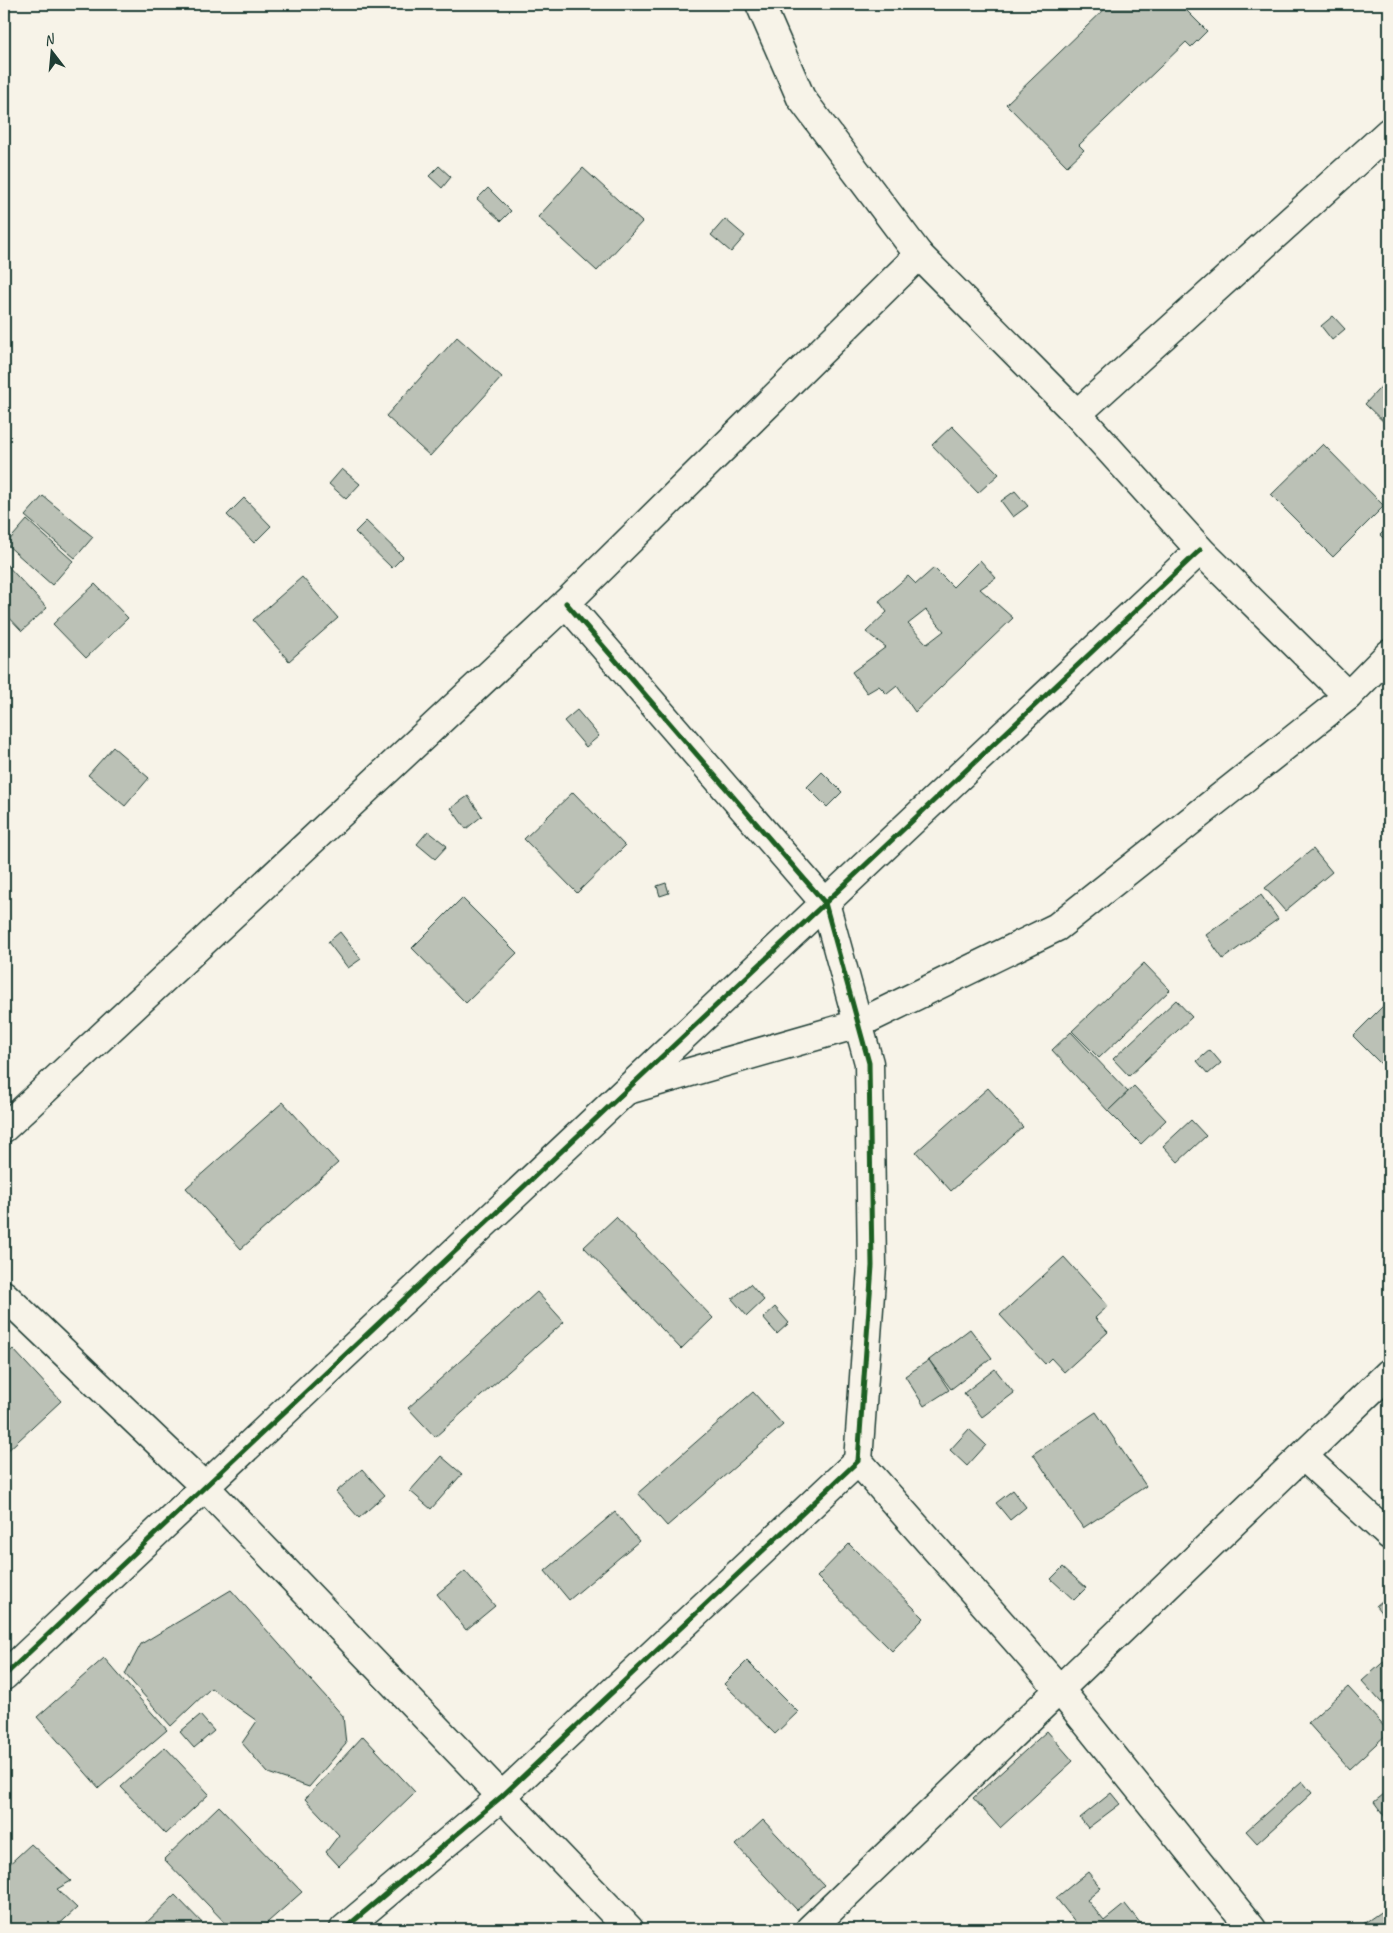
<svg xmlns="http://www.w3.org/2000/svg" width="1393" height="1933" font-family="Caveat,sans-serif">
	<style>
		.building { fill: #bbc1b6; stroke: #1f3d34; fill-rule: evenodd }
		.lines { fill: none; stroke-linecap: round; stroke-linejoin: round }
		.minor-casing { stroke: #1f3d34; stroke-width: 31 }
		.minor { stroke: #f7f3e8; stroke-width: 28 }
		.cycleway-casing { stroke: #f7f3e8; stroke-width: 8 }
		.cycleway { stroke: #1b5e20; stroke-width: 5 }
	</style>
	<rect width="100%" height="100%" fill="#f7f3e8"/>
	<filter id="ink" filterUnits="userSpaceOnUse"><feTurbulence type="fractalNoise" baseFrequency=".02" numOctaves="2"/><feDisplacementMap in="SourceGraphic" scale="10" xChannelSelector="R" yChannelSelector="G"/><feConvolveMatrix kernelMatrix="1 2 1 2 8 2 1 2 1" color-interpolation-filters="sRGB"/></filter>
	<g filter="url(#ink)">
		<g class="building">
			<path d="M1110,4H1180L1207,31L1191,47L1186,42L1079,145L1084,150L1067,166L1006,104Z"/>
			<path d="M439,166L451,177L442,188L429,176Z"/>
			<path d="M583,168L642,222L597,271L538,217Z"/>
			<path d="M488,188L511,211L501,221L477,199Z"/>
			<path d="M725,219L745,236L731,252L711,235Z"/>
			<path d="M1333,316L1345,329L1332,340L1321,326Z"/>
			<path d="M457,337L502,377L430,456L386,416Z"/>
			<path d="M1389,378V427L1365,404Z"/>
			<path d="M952,426L999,474L978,493L932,445Z"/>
			<path d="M1323,444L1384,506L1333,557L1271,495Z"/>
			<path d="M342,469L360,484L346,499L329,484Z"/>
			<path d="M1015,491L1028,506L1013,517L1001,501Z"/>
			<path d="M43,496L93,537L75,558L25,516Z"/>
			<path d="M244,498L271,526L254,543L227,515Z"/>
			<path d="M27,520L73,561L52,585L6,544Z"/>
			<path d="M366,521L403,557L392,568L355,532Z"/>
			<path d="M1389,526V544L1380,535Z"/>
			<path d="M980,560L996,578L980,589L1013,618L915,712L897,686L887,694L879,686L867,693L852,672L886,647L866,632L887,612L879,601L908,576L916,584L934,568L953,587ZM926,610L944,631L927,644L908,624Z"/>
			<path d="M4,562L47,608L22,631L4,612Z"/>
			<path d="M302,577L338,618L289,661L253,620Z"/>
			<path d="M95,584L128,618L86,658L53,624Z"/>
			<path d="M577,710L599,736L586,747L564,721Z"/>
			<path d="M113,747L149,778L125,806L88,775Z"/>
			<path d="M822,772L842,792L827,807L807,787Z"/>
			<path d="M573,792L625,846L577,893L524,839Z"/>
			<path d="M468,796L482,816L466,829L451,808Z"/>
			<path d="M428,831L447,846L435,859L417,844Z"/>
			<path d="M1313,849L1332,872L1285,911L1265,888Z"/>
			<path d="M666,883L669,893L660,896L657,886Z"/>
			<path d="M1261,895L1278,919L1223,959L1206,935Z"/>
			<path d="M462,898L517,953L466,1003L412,948Z"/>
			<path d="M340,932L361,959L348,968L328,942Z"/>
			<path d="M1144,963L1170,990L1099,1058L1072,1031Z"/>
			<path d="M1176,1000L1192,1017L1129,1076L1113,1059Z"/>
			<path d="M1389,1000V1072L1353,1036Z"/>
			<path d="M1071,1032L1128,1092L1108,1111L1052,1050Z"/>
			<path d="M1210,1050L1221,1063L1208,1074L1197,1061Z"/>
			<path d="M1134,1086L1166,1120L1141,1144L1108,1111Z"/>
			<path d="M988,1088L1023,1127L951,1191L916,1152Z"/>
			<path d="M283,1102L338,1163L241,1249L186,1188Z"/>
			<path d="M1191,1120L1206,1136L1178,1162L1163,1146Z"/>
			<path d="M616,1217L713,1318L681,1349L584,1247Z"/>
			<path d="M1064,1257L1108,1306L1095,1318L1108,1332L1064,1372L1051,1358L1045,1364L1000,1315Z"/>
			<path d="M750,1284L764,1300L747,1316L732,1299Z"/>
			<path d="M537,1292L564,1322L435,1437L408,1408Z"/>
			<path d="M775,1307L789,1323L777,1334L763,1318Z"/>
			<path d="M970,1329L992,1358L951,1389L929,1360Z"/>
			<path d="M13,1349L61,1401L4,1454V1357Z"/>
			<path d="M929,1360L949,1390L924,1406L905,1376Z"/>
			<path d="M995,1369L1014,1393L982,1417L964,1393Z"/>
			<path d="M753,1392L783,1425L667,1526L638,1493Z"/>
			<path d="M1096,1412L1146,1486L1083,1528L1033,1454Z"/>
			<path d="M969,1429L986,1445L967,1466L950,1450Z"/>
			<path d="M441,1456L462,1474L431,1509L410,1491Z"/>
			<path d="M362,1469L385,1495L359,1518L336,1492Z"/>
			<path d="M1013,1490L1026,1507L1010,1520L996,1503Z"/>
			<path d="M615,1512L639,1541L569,1600L545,1571Z"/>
			<path d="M849,1544L924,1618L892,1651L817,1577Z"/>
			<path d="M1063,1567L1086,1588L1074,1600L1051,1579Z"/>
			<path d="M465,1571L495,1606L466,1630L437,1594Z"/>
			<path d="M231,1590L343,1716L346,1744L309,1787L268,1773L242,1743L257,1721L211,1688L171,1726L125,1674L141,1644Z"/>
			<path d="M1389,1595V1623L1376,1606Z"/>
			<path d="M1389,1657V1711L1362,1681Z"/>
			<path d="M104,1658L167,1730L99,1788L37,1717Z"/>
			<path d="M747,1661L798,1712L775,1734L724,1684Z"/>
			<path d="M1348,1687L1389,1732L1349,1769L1308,1723Z"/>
			<path d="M200,1715L214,1731L194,1748L180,1732Z"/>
			<path d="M1047,1731L1073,1761L1000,1828L973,1798Z"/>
			<path d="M363,1736L415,1792L339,1866L326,1852L339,1835L305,1799Z"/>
			<path d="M165,1747L209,1794L166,1834L121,1787Z"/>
			<path d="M1302,1781L1312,1793L1257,1843L1246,1831Z"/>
			<path d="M1389,1790V1814L1385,1817L1374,1802Z"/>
			<path d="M1111,1793L1120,1804L1088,1828L1080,1818Z"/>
			<path d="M219,1806L302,1892L260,1929H231L164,1859Z"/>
			<path d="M763,1820L824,1885L797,1910L736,1845Z"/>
			<path d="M31,1844L71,1881L57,1889L77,1908L54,1929H4V1869Z"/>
			<path d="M1088,1872L1101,1888L1087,1900L1104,1921L1125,1904L1145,1929H1081L1056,1898Z"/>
			<path d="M175,1895L208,1929H140Z"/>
			<path d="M1389,1906V1929H1356Z"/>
		</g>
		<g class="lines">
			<g class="minor-casing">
				<g id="minor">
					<path d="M760,4L801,98L919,255L1077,414L1200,550L1348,696"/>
					<path d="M1077,414L1389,132"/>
					<path d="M631,1089L858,1024L1057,927L1348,696L1389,654"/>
					<path d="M4,1128L566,603L919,255"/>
					<path d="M4,1295L205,1487L629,1929"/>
					<path d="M1303,1456L1389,1535"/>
					<path d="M858,1461L1060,1690L1252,1929"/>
					<path d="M4,1676L1200,550"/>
					<path d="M344,1929L501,1797L858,1461L872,1266L869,1063L825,903L566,603"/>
					<path d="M810,1929L1389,1373"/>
				</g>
			</g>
			<use href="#minor" class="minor"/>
			<g class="cycleway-casing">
				<g id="cycleway">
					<path d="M4,1676L1200,550"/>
					<path d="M344,1929L501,1797L858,1461L872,1266L869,1063L825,903L566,603"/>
				</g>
			</g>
			<use href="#cycleway" class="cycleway"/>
		</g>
	</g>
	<rect width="1393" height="1933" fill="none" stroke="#f7f3e8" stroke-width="20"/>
	<rect x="10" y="10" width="1373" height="1913" fill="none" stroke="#1f3d34" stroke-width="2" filter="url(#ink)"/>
	<g transform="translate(52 52) rotate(344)" stroke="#f7f3e8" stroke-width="4" paint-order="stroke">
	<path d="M0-4L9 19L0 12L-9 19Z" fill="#1f3d34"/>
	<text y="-8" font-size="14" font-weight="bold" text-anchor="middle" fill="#1f3d34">N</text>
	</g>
</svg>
